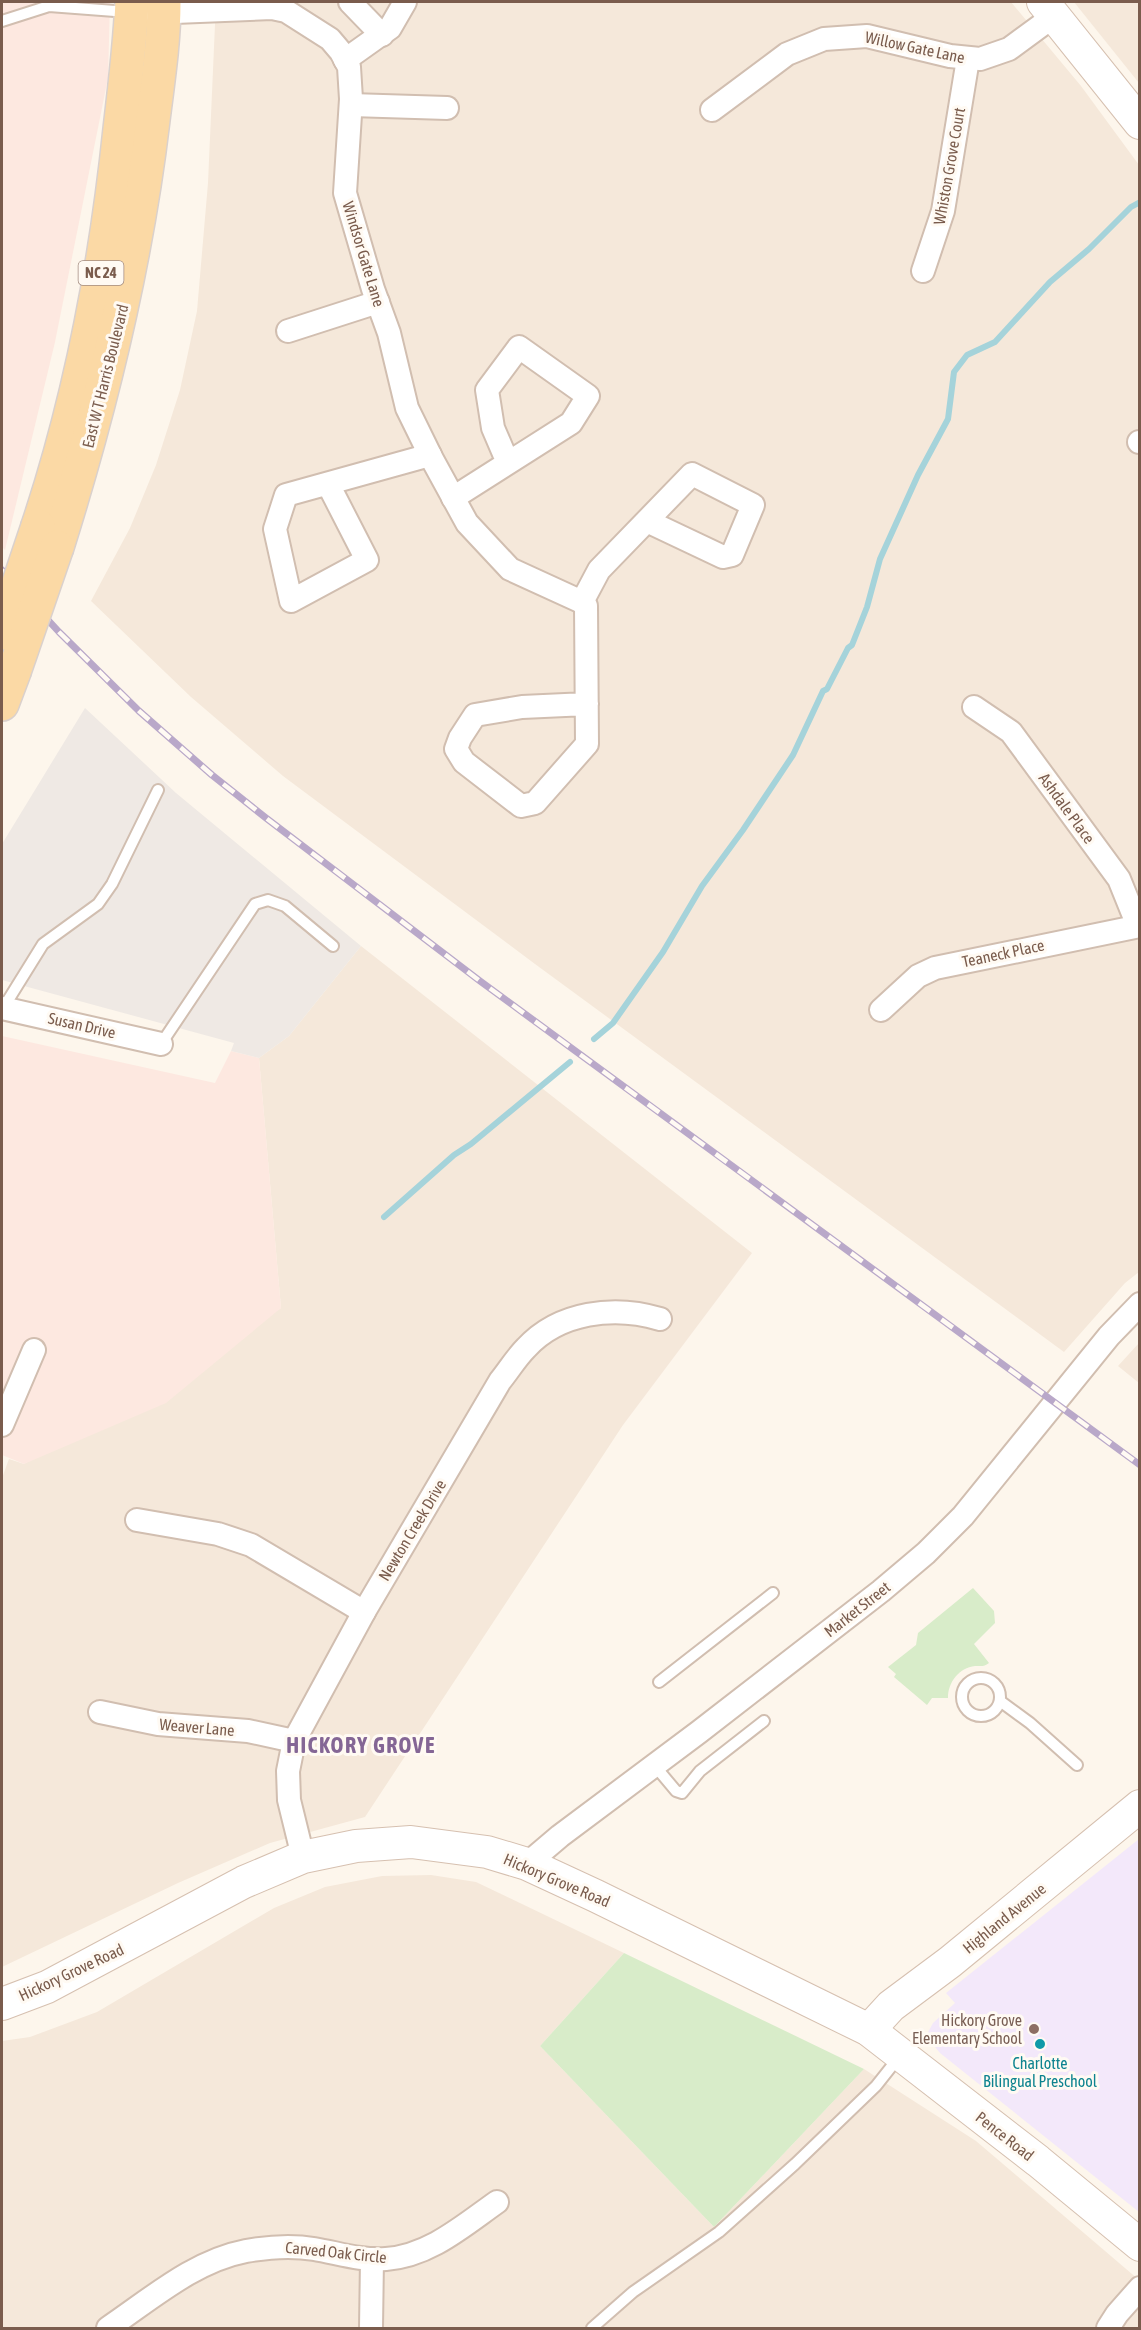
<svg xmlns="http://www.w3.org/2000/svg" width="1141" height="2330" font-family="'Asap Condensed',sans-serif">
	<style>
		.residential { fill: #f5e8da }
		.commercial { fill: #fde8e0 }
		.industrial { fill: #efe9e4 }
		.education { fill: #f3e8fa }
		.green { fill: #d8ecc9 }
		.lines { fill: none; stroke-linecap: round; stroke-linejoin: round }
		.stream { stroke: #a5d3da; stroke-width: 6 }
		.lane-casing { stroke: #d1beb0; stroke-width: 14 }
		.street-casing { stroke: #d1beb0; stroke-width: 26 }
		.secondary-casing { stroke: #d6c0b0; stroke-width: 34 }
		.primary-casing { stroke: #dad1cd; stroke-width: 36 }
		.lane { stroke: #fff; stroke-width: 10 }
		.street { stroke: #fff; stroke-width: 22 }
		.secondary { stroke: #fff; stroke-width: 32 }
		.primary { stroke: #fbd9a5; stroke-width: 33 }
		.rail-casing { stroke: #b9a8c9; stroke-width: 7 }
		.rail { stroke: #fffaf3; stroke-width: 4.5; stroke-dasharray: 14; stroke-linecap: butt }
		.primary-bridge-casing { stroke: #dad1cd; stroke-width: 36; stroke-linecap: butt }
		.primary-bridge { stroke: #fbd9a5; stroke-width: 33 }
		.education-dot { fill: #8d6e63; stroke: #fffaf3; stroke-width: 2 }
		.culture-dot { fill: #0f9aa8; stroke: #fffaf3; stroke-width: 2 }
		.labels { text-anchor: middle; stroke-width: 6; stroke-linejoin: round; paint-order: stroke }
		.shield { fill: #fffaf3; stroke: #a28b7f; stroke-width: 1.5 }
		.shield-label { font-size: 15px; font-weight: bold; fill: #7a5c4d }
		.street-label { font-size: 16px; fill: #7a5c4d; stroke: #fffaf3 }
		.education-label { font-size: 16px; fill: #785e54; stroke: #fffaf3; text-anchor: end }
		.culture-label { font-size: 16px; fill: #0d838f; stroke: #fffaf3 }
		.district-label { font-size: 22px; font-weight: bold; letter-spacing: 1.5px; fill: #846695; stroke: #fffaf3 }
	</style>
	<rect width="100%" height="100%" fill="#fdf6ec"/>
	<g class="residential">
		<path d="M216,2H1011L1081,86L1139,165V1272L1125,1283L1064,1352L535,964L283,776L191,697L91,601L130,528L156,465L180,390L197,311L208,183Z"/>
		<path d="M1074,2H1139V83Z"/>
		<path d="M361,946L752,1253L623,1425L365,1817L270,1843L178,1883L2,1967V1478L9,1459L24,1464L281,1308L259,1058L289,1036Z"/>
		<path d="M1139,1343V1383L1118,1366Z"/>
		<path d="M431,1875L476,1882L624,1953L540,2046L714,2227L864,2069L976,2141L1139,2280V2328H2V2041L30,2037L97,2012L274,1908L325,1887L382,1876Z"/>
	</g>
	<g class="commercial">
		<path d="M2,2H110L108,78L55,342L5,550L2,547Z"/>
		<path d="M2,1036L215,1083L231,1051L259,1058L281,1308L166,1403L24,1464L2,1455Z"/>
	</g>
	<path class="industrial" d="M85,708L176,793L361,946L289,1036L259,1058L231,1051L234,1043L2,980V844Z"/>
	<path class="education" d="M1139,1839V2212L940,2053L926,2036L933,2023L955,2003L946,1993Z"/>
	<g class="green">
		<path d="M973,1588L994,1611L995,1623L974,1644L989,1663C984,1667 982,1666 975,1666C959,1668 948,1682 948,1698H932L927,1705L894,1677L896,1674L888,1667L916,1645L918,1633Z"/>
		<path d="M624,1953L864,2069L714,2227L540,2046Z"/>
	</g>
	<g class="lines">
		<g class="stream">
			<path d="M594,1039L613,1023L663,952L702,886L743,830L793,755L823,691L827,689L848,648L852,645L867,607L880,559L918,475L948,419L954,372L967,355L995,342L1050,282L1089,249L1131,207L1140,202"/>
			<path d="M384,1217L454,1155L471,1144L570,1062"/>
		</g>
		<g class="lane-casing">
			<g id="lane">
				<path d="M2,21L49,6L128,12"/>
				<path d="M2,1010L43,944L98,904L112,884L158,790"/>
				<path d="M161,1044L255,904L268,900L285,906L333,946"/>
				<circle cx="981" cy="1697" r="19"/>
				<path d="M659,1682L773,1593"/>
				<path d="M1000,1701L1030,1723L1077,1765"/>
				<path d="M655,1766L676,1791L682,1793L700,1771L764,1721"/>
				<path d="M592,2328L633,2292L719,2232L795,2164L876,2086L899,2057"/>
			</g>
		</g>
		<g class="street-casing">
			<g id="street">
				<path d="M350,2L382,35"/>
				<path d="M150,13L272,8L286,11L330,39L341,52L349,67L351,99L345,193L373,289L389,333L407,408L432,459L467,523L510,569L582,602"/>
				<path d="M345,60L390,28L405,2"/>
				<path d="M351,105L447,108"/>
				<path d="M712,110L787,54L824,39L867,36L950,56L980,59L1009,49L1054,16"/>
				<path d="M923,271L943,211L968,59"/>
				<path d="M288,331L378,302"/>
				<path d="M1139,442H1140"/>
				<path d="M328,484L367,560L291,601L275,529L286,495L430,455"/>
				<path d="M453,498L571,423L588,396L519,347L487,390L493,428L508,463"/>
				<path d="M582,602L586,606L587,744L535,803L521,806L464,762L456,749L460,738L475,715L522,707L587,704"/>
				<path d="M582,602L599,570L692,474L753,505L732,555L723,557L647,521"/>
				<path d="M974,707L1011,732L1119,879L1138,926"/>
				<path d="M2,1008L161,1044"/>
				<path d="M881,1010L918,976L935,968L1140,926"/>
				<path d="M2,1425L34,1350"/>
				<path d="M137,1520L218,1534L251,1545L364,1612"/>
				<path d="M100,1712L158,1724L248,1731L294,1741"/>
				<path d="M303,1857L289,1800L288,1771L294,1741L364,1612L500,1381C509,1370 516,1358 526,1348C559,1312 614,1305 660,1319"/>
				<path d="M527,1864L560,1836L699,1732L881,1591L926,1553L963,1516L1109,1336L1140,1304"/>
				<path d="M108,2328C151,2299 194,2261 246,2251C268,2247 291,2245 314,2249C338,2253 361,2261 386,2259C429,2256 463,2226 497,2202"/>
				<path d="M371,2328L372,2259"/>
				<path d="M1108,2328L1117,2314L1140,2288"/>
			</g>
		</g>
		<g class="secondary-casing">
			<g id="secondary">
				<path d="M1043,2L1140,123"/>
				<path d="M2,2004L47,1987L244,1882L303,1857L356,1846L411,1842L487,1852L527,1864L596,1896L869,2030L1038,2161L1140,2245"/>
				<path d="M869,2030L891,2006L950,1962L1140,1806"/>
			</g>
		</g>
		<g class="primary-casing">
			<g id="primary">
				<path d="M38,526C81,397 106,264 120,129C125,87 130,44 132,2"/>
				<path d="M57,547C101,407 136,265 153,120C158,80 164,41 164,2"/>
				<path d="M2,704L14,672"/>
			</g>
		</g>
		<use href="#lane" class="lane"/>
		<use href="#street" class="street"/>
		<use href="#secondary" class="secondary"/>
		<use href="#primary" class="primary"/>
		<g class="rail-casing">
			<path id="rail" d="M2,570L59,632L139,711L212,775L266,818L480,981L1140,1465"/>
		</g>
		<use href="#rail" class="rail"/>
		<g class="primary-bridge-casing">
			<g id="primary-bridge">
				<path d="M2,633L38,526"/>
				<path d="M14,672L57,547"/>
			</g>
		</g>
		<use href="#primary-bridge" class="primary-bridge"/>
	</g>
	<circle class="education-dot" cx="1034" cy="2029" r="6"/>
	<circle class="culture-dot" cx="1040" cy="2044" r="6"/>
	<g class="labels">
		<rect class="shield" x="78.5" y="261" width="45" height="24" rx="4.5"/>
		<g class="shield-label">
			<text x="101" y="278">NC 24</text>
		</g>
		<g class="street-label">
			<text transform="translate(915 47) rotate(12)" y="6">Willow Gate Lane</text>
			<text transform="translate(949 166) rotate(-80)" y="6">Whiston Grove Court</text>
			<text transform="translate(364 254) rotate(73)" y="6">Windsor Gate Lane</text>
			<text transform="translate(105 376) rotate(-76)" y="6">East W T Harris Boulevard</text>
			<text transform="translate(1067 808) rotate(54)" y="6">Ashdale Place</text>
			<text transform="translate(1003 953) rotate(-12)" y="6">Teaneck Place</text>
			<text transform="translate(82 1025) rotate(13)" y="6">Susan Drive</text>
			<text transform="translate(412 1530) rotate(-59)" y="6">Newton Creek Drive</text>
			<text transform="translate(857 1609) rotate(-38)" y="6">Market Street</text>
			<text transform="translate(197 1727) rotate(5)" y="6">Weaver Lane</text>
			<text transform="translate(557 1880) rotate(23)" y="6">Hickory Grove Road</text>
			<text transform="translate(1004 1918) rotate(-39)" y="6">Highland Avenue</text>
			<text transform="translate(71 1972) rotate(-25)" y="6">Hickory Grove Road</text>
			<text transform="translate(1005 2136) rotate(38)" y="6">Pence Road</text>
			<text transform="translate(336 2252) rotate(6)" y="6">Carved Oak Circle</text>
		</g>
		<g class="education-label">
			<text x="1022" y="2026">Hickory Grove<tspan x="1022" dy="18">Elementary School</tspan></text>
		</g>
		<g class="culture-label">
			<text x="1040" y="2069">Charlotte<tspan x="1040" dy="18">Bilingual Preschool</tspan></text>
		</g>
		<g class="district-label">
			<text x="361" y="1753">HICKORY GROVE</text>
		</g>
	</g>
	<rect width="1141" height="2330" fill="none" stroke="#7a5c4d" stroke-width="6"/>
</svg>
